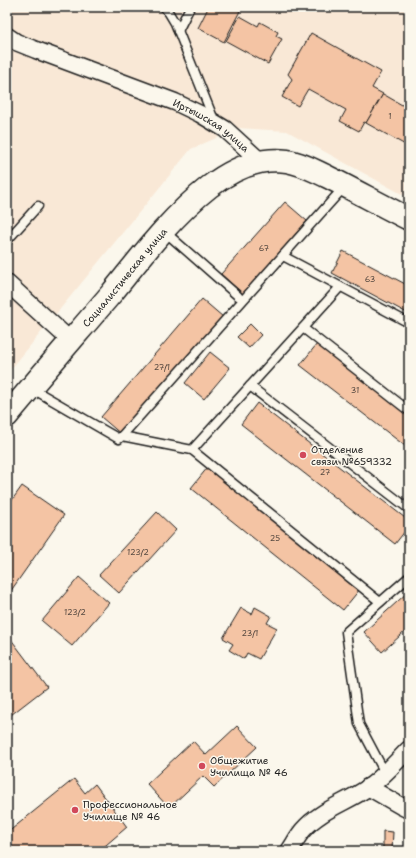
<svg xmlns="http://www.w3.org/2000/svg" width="416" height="858" font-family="'Shantell Sans',sans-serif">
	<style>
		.built { fill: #f9e8d6 }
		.building { fill: #f4c4a4; stroke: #1c1c1c }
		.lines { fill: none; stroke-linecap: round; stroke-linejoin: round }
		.service-casing { stroke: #1c1c1c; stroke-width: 11 }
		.minor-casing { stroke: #1c1c1c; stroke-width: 19 }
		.secondary-casing { stroke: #1c1c1c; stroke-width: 25 }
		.service { stroke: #fbf7ec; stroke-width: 8 }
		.minor { stroke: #fbf7ec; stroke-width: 16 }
		.secondary { stroke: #fbf7ec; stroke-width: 22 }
		.poi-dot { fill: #d1495b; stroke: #fbf7ec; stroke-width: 1.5 }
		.labels { text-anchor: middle; stroke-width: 3; stroke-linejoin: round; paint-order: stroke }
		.number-label { font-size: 8px; fill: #52463e }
		.street-label { font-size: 10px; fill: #1c1c1c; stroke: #fbf7ec }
		.poi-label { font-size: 10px; fill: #1c1c1c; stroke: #fbf7ec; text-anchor: start }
	</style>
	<rect width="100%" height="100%" fill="#fbf7ec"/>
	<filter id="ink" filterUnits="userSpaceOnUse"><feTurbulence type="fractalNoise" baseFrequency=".025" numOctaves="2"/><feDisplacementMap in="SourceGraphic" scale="8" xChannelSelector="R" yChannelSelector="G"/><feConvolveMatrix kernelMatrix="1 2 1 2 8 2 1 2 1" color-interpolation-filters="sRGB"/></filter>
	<g filter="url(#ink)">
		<path class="built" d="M7,7H409V198L287,131L239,128L191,149L7,374Z"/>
		<g class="building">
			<path d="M206,7H233L240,11L224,42L198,28L208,8Z"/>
			<path d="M240,16L258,26L260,22L278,32L276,36L282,39L268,64L226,41Z"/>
			<path d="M311,33L381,72L372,88L383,94L366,123L364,122L359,131L340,121L346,110L308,89L298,106L282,97L292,79L288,74Z"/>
			<path d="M383,94L409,109V147L366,123Z"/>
			<path d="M285,202L307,221L243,294L221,274Z"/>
			<path d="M343,251L409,286V314L332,273Z"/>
			<path d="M202,299L223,317L122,435L101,417Z"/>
			<path d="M250,324L261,335L249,348L237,337Z"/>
			<path d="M317,344L409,415V449L300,365Z"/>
			<path d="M210,352L230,368L204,399L185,383Z"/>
			<path d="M257,403L409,521V526L395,544L241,424Z"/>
			<path d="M208,467L360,589L343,610L191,488Z"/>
			<path d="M22,486L64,515L10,592L7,589V507Z"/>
			<path d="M157,512L176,530L119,593L99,575Z"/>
			<path d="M79,577L109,603L72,646L42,621Z"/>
			<path d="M409,591V628L382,652L364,632Z"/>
			<path d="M255,607L271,616L267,623L277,628L259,659L247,653L244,659L229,650L233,644L223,638L241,608L252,614Z"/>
			<path d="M10,638L47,687L7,718V641Z"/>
			<path d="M237,726L257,747L214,787L203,776L169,808L147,784L193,741L206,755Z"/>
			<path d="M74,779L85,793L95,784L127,827L99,851H7V833Z"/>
			<path d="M383,831L393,832L392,850H383Z"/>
		</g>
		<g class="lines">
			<g class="service-casing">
				<g id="service">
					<path d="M164,7L169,13L175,23L214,120"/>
					<path d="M178,31L190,7"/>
					<path d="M164,231L238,296"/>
					<path d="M7,241L11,236L38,206"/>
					<path d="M283,256L409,323"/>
					<path d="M303,328L409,411"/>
					<path d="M250,386L409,509"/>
					<path d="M31,388L119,439L345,186"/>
					<path d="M122,436L192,450L380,602"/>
					<path d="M192,450L340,287"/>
					<path d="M385,773L359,724L346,632L409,577"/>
				</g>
			</g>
			<g class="minor-casing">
				<g id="minor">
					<path id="s1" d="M7,36L16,42L36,50L175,102L200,114L225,129L260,161"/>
					<path d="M7,283L71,341"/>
					<path d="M368,787L401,806L409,810"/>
					<path d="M289,851C294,844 297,837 303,830C320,810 348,802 369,787C384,776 396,762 409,749"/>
				</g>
			</g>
			<g class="secondary-casing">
				<g id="secondary">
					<path id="s2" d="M7,416C41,375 76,335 111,294C141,257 171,217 209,187C231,170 258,157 287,161C301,163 313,170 326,176C354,190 381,205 409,219"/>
				</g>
			</g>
			<use href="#service" class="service"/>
			<use href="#minor" class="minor"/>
			<use href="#secondary" class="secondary"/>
		</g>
	</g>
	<g class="poi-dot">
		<circle cx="303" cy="455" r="4"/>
		<circle cx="202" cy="766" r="4"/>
		<circle cx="75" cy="810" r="4"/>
	</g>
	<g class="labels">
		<g class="number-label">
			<text x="390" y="119">1</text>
			<text x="264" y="251">67</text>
			<text x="370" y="282">63</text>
			<text x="162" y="370">27/1</text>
			<text x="355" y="393">31</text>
			<text x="325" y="475">27</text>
			<text x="275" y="541">25</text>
			<text x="138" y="555">123/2</text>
			<text x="75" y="615">123/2</text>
			<text x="250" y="636">23/1</text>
		</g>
		<g class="street-label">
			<text dy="4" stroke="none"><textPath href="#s1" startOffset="224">Иртышская улица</textPath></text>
			<text dy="4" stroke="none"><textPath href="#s2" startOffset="182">Социалистическая улица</textPath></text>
		</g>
		<g class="poi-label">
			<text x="311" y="453">Отделение<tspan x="311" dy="12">связи №659332</tspan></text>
			<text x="210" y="764">Общежитие<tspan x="210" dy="12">Училища № 46</tspan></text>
			<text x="83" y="808">Профессиональное<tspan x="83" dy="12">Училище № 46</tspan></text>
		</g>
	</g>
	<rect width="416" height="858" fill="none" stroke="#fbf7ec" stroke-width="24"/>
	<rect x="12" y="12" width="392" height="834" fill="none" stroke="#1c1c1c" stroke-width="1.5" filter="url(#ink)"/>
</svg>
